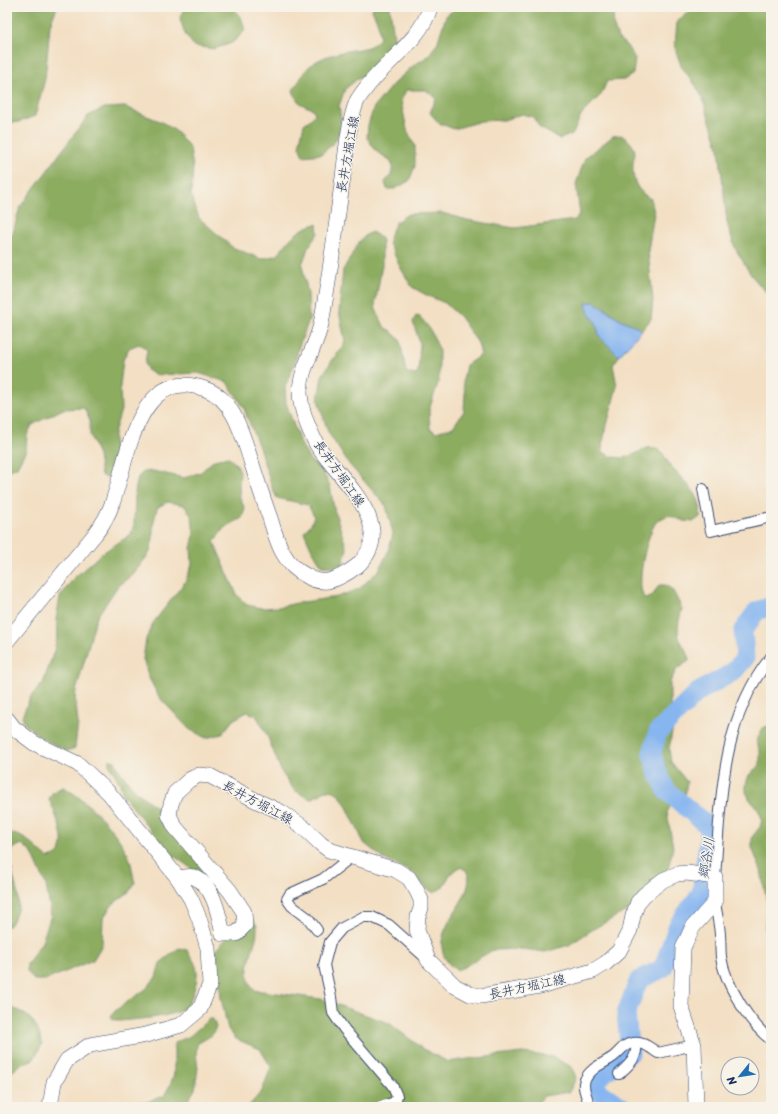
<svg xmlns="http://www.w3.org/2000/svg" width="778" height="1114" font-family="Sriracha,'Klee One',sans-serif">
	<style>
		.forest { fill: #8cac60; stroke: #546e5f }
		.water { fill: #86b5f0; stroke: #5072a7 }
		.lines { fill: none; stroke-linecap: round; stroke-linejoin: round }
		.river { stroke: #86b5f0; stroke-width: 19 }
		.minor-casing { stroke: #3b496d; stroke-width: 12 }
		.secondary-casing { stroke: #3b496d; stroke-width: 16 }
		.minor { stroke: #fff; stroke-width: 10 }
		.secondary { stroke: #fff; stroke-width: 15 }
		.labels { text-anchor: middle; stroke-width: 3; stroke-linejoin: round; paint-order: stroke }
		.street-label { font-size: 13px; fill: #1b2f5e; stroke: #f7f3e8 }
		.water-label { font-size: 14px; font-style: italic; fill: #365082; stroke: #f7f3e8 }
	</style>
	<rect width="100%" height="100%" fill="#f7f3e8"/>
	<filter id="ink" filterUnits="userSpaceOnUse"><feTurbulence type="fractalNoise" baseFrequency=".025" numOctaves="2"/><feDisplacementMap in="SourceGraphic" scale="8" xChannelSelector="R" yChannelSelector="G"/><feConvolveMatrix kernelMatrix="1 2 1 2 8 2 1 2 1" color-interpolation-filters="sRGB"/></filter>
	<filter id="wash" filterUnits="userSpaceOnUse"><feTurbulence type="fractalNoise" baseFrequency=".012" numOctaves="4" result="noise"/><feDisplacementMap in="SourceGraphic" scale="16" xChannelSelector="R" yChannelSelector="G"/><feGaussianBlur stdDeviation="0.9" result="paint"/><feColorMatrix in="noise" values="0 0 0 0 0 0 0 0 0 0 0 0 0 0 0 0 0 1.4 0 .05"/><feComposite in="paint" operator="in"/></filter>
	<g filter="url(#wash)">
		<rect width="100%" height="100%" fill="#f3dfc3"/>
		<g class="forest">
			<path d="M7,7H57L50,25L45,79L35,116L19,122L10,123L7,118Z"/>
			<path d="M184,7H232L242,19L245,31L232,43L214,49L194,46L185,34L180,19Z"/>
			<path d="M373,7H390L395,45L381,60L345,89L339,106L342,127L334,143L321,154L303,156L299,146L304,124L311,119L315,114L313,109C300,104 297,103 293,90C298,84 306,68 311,65C321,57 334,54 346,51C359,49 372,49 380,38L378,23L372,10Z"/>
			<path d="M457,7H614L613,24L618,38L627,46L635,59L633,74L624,80L607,81L601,95L581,115L573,134L560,139L540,128L533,117L522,114L504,120L481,121L454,129L439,123L430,113L436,98L426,90H406L401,101L407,130L415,146V166L409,181L395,189H387L385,182L391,175L393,167L390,160L377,152L367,138L368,125L374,107L393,84L413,66L428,56L437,44L446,16Z"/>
			<path d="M699,7H771V298L751,275L735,248L727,223L719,149L702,97L696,86L681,66L675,48L677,21L692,10Z"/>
			<path d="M125,107L162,122L177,132L190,148L193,168L191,195L199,218L232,247L261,259L278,255C287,241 299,227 317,224L318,233L308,248L302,265L308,294L309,320L299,346L294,365L285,387L286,403L299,440L309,459L322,470L330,486L334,509L347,549L343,563L334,567L322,566L312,550L304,532L311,524L314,516L308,505L277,498L273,490L260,450L243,406L227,382L198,373L158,375L148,371L145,364L147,349L139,344L129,348L123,360L120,386L121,410L114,433L113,470L108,478L101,475L98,456L90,435V421L84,408L63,409L32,425L27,435L26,450L17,467L7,471V240L13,232L20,207L88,116L104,108Z"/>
			<path d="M621,135C627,139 634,144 635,152C635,156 633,160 633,164C632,181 637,191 651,199L654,213L648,251L653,301L651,319L641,331C632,323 632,325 622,320C609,313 603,302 586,303L589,314L596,322L599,336L619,356L613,365L617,386L602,445L603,452L612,457L623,458L635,454L649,447L659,449C664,454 667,461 671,467C684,482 704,495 700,517L693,522L684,521L668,515C665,517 660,519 657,521C647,532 634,587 645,599C653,598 655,591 659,585H666L673,591L682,609C679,620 675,633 682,644C687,653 688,650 689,661L677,669L670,682V708L673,727L669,749L671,762L687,782L685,795L671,805L667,812L673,847L668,869L647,900L595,928L569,945L545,952L523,949L493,950L462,968L456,970C453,967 449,965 447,961C445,959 444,956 443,953C434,923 480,894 466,870L460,867L451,873L443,887L434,893L425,887L413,873L384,859L364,843L346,805L339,794L334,791L325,790L321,794L310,799L294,790L282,773L267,735L256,715L247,712L233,720L222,734L206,738L189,729L159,697L149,678L143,659L146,639L153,623L185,582L192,565L191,548L194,535L192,517L184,505L167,502L157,508L153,526V539L149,554L133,574L118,586L96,618L75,695L78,723L75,748L67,751L43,739L25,724L22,716L31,696L43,683L54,651L58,633L56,619L60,597L73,579L101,554L130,535L134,527L135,492L138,477L143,472L153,471L184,478L201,472L214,460L228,457L238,466L240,473L239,484L240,498L245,509L242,518L224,528L214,542L237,595L247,605L261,608L279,607L297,603L337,597L359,589L379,570L388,552L393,534L386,506L348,463L328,432L318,400L322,376L335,356L341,350L345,341L339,312L343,270L359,242L366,235L372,232L380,237L382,241V265L375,305L376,310L385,328L391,331L400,340L406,372L414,375L418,373L420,344L413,322L416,316L420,317L430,329L439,349V380L429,410L430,429L436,432L453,427L464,411L465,393L463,380L466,365L481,355L478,343L460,317L445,303L428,296L412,287L400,267L389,243L390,235L396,222L408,214L442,213L467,220L515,228L575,220L580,214L576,184L585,158L613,136Z"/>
			<path d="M770,725L771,726V963L767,944L765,927L767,903L761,870L752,848V837L760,827L762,819L758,809L750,800L746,792V784L749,775L760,765V751L757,743L758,737L763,728Z"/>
			<path d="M109,760H112L115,761L119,770L136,791L161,811L171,829L219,887L220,892H215L195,871L167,851L123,795L120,783L109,764Z"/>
			<path d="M63,787C86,799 115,829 127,853C132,861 132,873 135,883L129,892L113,904L103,918L102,945L93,960L46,980H34L27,971V964L42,942L51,915L46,885L32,853L22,844L12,849L9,859L18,895V908L12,923L7,927V834C24,832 36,849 48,858C76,855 55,814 49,799L53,792Z"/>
			<path d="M253,920L257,925C257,929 257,934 256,938C252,954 241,976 254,990L321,999L389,1023L423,1049L448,1062L468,1059L523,1053L553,1057L572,1067L576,1078L569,1092L544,1096L534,1107H248L262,1091L271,1067L260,1049L236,1039L228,1029L221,998L216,950L224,940Z"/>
			<path d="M179,948L187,950C196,964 200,970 195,987C193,994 190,1003 184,1008C172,1018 136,1019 120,1021L113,1019L111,1016L116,1010L146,989L156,977L160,963Z"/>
			<path d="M7,1006C30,1014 37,1022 42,1044L34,1059L20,1065L8,1075Z"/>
			<path d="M209,1019H213L216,1027L212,1035L197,1044L196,1054L198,1068L195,1089L187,1102L180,1107H117L121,1101L147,1102L164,1096L170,1085L174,1074V1043L190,1036Z"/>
		</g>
		<path class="water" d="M594,302C604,308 612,315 622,320C631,325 632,322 641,331L619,356L599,336L596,322L589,314L586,303Z"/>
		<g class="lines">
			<path class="river" d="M622,1107L597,1090L594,1081L630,1053L626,1013L639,980L663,968L678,925L701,893L710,828L667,791L657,771L652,753L658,732L698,692L733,672L745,658L743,630L757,611L771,606"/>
		</g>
	</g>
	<g filter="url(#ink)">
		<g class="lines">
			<g class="minor-casing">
				<g id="minor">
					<path d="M703,489L711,531L771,517"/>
					<path d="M715,877C721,801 721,719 771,657"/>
					<path d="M715,902C716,910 718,918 719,926C721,937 720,947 721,957C725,984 750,1024 771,1040"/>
					<path d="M317,930L308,918L292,906L287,899L290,894L323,879L351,857"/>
					<path d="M619,1074C629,1065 638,1058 636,1043"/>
					<path d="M380,1107L395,1102L397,1096L392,1085L344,1029L333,1013L331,997L324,965L330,942L342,928L363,917H372L389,925L425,957"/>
					<path d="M589,1107C589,1099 581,1088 585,1080C590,1068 603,1064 613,1057C620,1052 623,1044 633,1043C643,1041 650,1048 658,1053L694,1045"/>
				</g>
			</g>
			<g class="secondary-casing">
				<g id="secondary">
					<path d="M7,641L96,533C103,524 108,515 112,504C127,462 137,364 205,389C217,393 227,403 233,414C241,428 246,445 251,461C257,480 263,499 270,518C277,541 283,565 307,576C313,580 320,582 328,581C338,579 349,572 357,566C401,526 338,478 317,445C309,430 301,410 300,393C300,369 316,347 321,324C330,276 336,226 343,177C346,154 348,123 357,101C359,97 363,92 366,88C385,62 423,38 430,7"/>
					<path d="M7,719L14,728L34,743L78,764L109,793L178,878L191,899L199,918L208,948L210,984L200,1009L181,1025L146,1035L90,1045L67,1060L54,1082L50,1107"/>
					<path d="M178,878C183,877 190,876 194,877C214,885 219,916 223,934H236L245,925L244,912L230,891L175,827L169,815L171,804L175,793L189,780L199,775L210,776L255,800L281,812L303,827L321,844L329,850L396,870L409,878L417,891L421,900V908L418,917L417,930L428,960L455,986L470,994L481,996L540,986L593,971L606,963L619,951L630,930L633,916L638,902L644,895L663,880L677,874L687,873L715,877V902L692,928L683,948L681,1006L694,1045L696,1107"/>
				</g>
			</g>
			<use href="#minor" class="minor"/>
			<use href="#secondary" class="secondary"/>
		</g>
	</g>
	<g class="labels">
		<g class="street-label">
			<text transform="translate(347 154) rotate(-80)" y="5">長井方堀江線</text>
			<text transform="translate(340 473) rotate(55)" y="5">長井方堀江線</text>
			<text transform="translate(258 802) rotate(28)" y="5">長井方堀江線</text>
			<text transform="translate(527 986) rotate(-12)" y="5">長井方堀江線</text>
		</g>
		<g class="water-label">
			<text transform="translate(706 858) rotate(-82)" y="5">郷谷川</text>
		</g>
	</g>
	<rect width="778" height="1114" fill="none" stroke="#f7f3e8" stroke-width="24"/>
	<g transform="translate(740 1076) rotate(240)"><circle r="19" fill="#f7f3e8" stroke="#9fa5b1"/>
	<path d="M0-3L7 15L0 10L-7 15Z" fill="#1f6fb2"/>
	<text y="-6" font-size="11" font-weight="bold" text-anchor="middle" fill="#1b2f5e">N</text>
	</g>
</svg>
